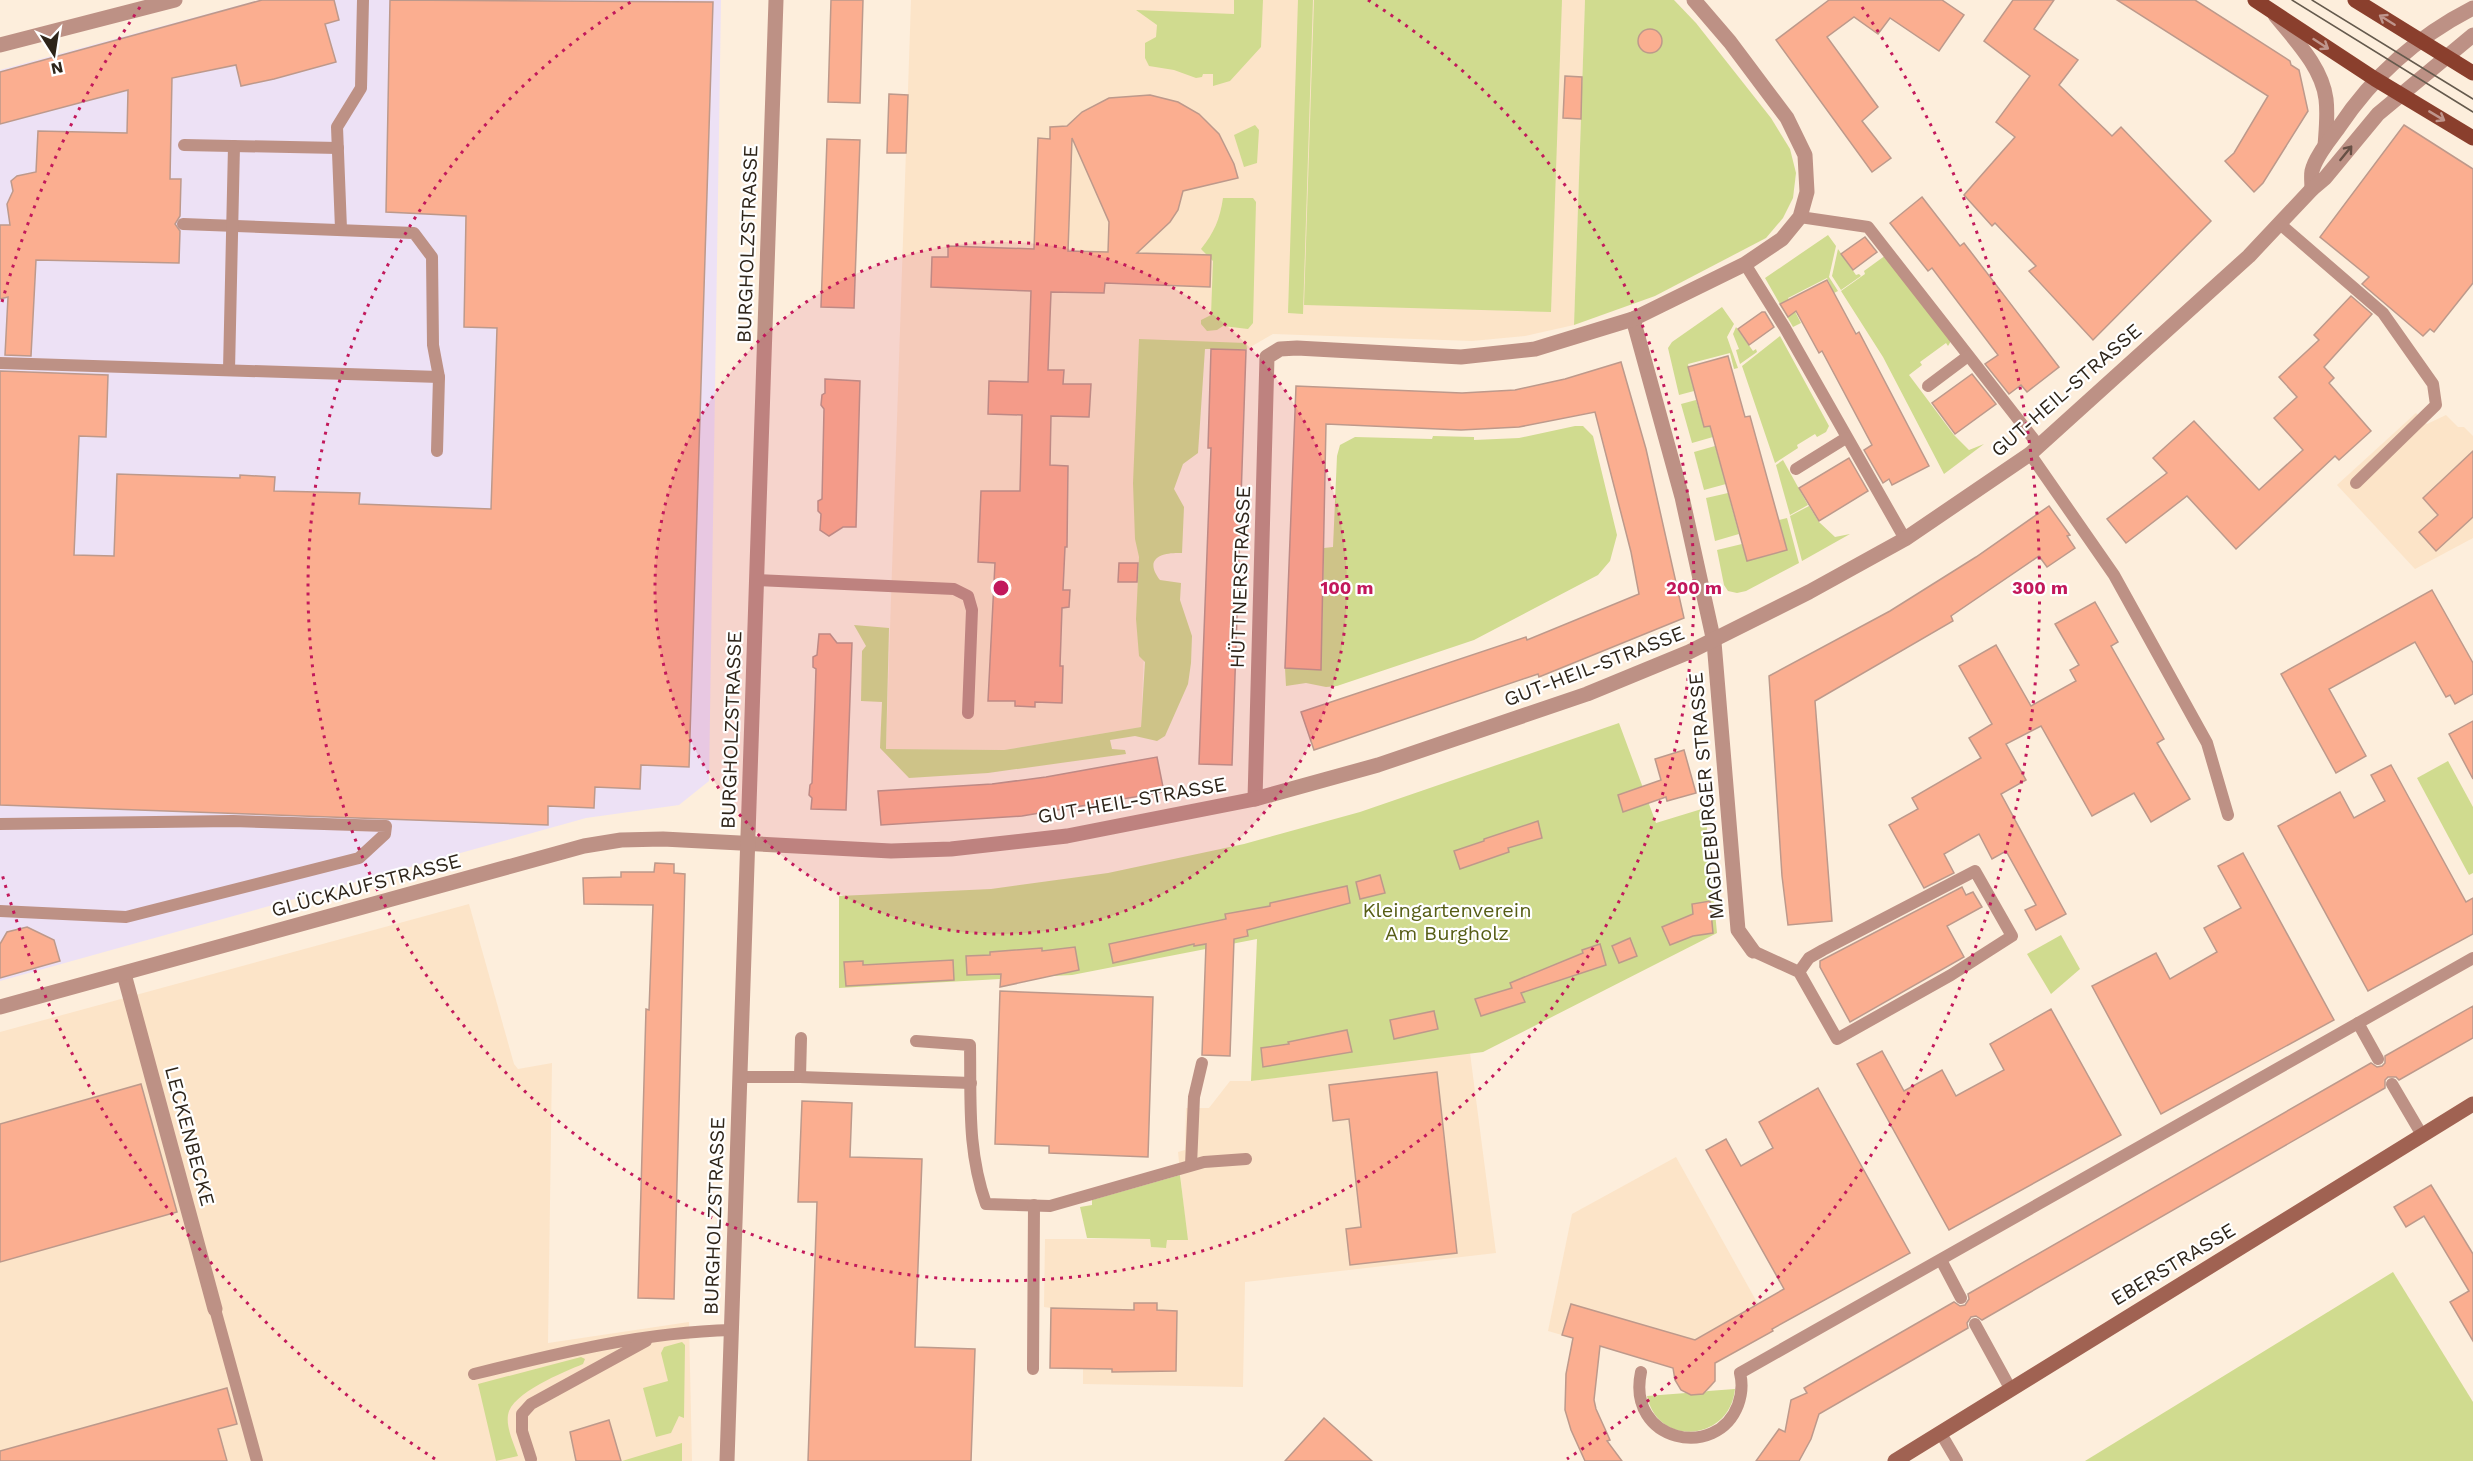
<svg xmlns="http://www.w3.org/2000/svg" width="2473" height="1461" font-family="'Work Sans',sans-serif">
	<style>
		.built { fill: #fce4c8 }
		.industrial { fill: #ede1f5 }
		.green { fill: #d0db8f }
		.building { fill: #fbae90; stroke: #bd998b; stroke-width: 1.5; fill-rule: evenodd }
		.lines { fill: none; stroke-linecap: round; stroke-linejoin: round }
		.lane { stroke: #bd9185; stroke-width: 12 }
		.street { stroke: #bd9185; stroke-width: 15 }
		.secondary { stroke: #a06252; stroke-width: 15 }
		.primary { stroke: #8a3f2d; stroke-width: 15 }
		.tram { stroke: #655a4d; stroke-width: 1.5 }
		.oneway { stroke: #bf958c }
		.oneway2 { stroke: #675045 }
		.ring { fill: none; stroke: #c2185b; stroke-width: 3; stroke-dasharray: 3 6 }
		.labels { text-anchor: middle; stroke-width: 4.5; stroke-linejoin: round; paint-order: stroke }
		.street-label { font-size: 20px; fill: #2e251a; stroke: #fff }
		.park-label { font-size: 20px; fill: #565d15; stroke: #fff }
		.centre { fill: #c2185b; stroke: #fff; stroke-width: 3 }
		.ring-label { font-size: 18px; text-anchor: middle; font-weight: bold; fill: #c2185b; stroke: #fff; stroke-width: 4.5; stroke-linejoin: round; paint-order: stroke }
	</style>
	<rect width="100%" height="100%" fill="#fdeedc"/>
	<g class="built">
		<path d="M911,0H1585L1574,325L1525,336L1472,341L1273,334L1247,349L1156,347L1141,727L1004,750L886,749Z"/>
		<path d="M2416,413L2427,424L2446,415L2458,427H2464L2473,436V538L2415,569L2337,485Z"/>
		<path d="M469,904L514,1064L518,1069L552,1063L548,1343L689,1322L692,1461H0V1032Z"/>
		<path d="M1470,1053L1496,1253L1245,1282L1243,1387L1083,1384V1369L1050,1368L1051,1308L1044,1307L1045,1239H1150L1151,1247L1166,1248L1167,1239L1187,1240L1178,1152L1185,1150L1186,1108H1209L1230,1081H1251Z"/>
		<path d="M1676,1157L1773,1331L1714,1365L1716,1376L1712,1387L1703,1394L1697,1395L1681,1390L1675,1380V1368L1548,1331L1572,1214Z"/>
	</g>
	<path class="industrial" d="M259,0H721L709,781L679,805L586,818L0,981V70Z"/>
	<g class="green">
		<path d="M1234,0H1263L1261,47L1230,81L1213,86V74H1203L1202,77L1196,78L1174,70L1149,66L1145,58V43L1156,37L1157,25L1136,10L1234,14Z"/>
		<path d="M1298,0H1313L1303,314L1288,313Z"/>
		<path d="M1314,0H1562L1551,312L1304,305Z"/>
		<path d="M1585,0H1674L1696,23L1771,118L1790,149L1796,173L1793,198L1783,218L1766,238L1655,296L1574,325Z"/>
		<path d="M1255,125L1259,130L1257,163L1244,167L1234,135Z"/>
		<path d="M1223,198H1253L1256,202L1253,323L1248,329L1223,326L1217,330L1207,331L1201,324V320L1211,315L1213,261L1201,249C1214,233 1220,219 1223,198Z"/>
		<path d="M1828,235L1836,246L1829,277L1838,291L1834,293L1827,278L1788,298L1801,323L1793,327L1765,278Z"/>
		<path d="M1838,249L1856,275L1859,274L1861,276L1841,290L1832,276Z"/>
		<path d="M1886,255L1951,341L1948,346L1946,343L1920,362L1922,365L1909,375L1954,435L1969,450L1984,444L1944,474L1883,357L1841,291L1865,274L1864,271Z"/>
		<path d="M1722,307L1734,324L1727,337L1738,368L1734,369L1730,353L1688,364L1694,391L1679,395L1668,348L1672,342Z"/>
		<path d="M1736,327L1753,351L1756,349L1757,352L1740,364L1736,350L1739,349L1733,334Z"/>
		<path d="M1780,336L1829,426L1826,432L1817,437L1815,434L1797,445L1798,448L1775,463L1742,366Z"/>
		<path d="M1139,339L1246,343L1247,349H1205L1198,453L1183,464L1174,489L1184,507L1182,553C1162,552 1143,558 1160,580L1181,583L1180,600L1192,636L1191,663L1188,684L1165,736L1157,741L1135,736L1110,740L1112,749L1125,750L1126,754L988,773L909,778L880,748L882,702L861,701L862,651L866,646L854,625L889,628L886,749L1004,750L1141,727L1145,662L1139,656L1136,619L1139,557L1135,539L1133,483Z"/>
		<path d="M1696,400L1704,427H1710L1713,437L1692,443L1681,404Z"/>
		<path d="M1575,426H1583L1593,436L1617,535L1610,561L1598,575L1474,640L1337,686L1326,687L1306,683L1286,686L1285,668L1321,669L1324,548L1333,547L1337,456L1340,445L1355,437L1432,439L1433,436L1474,437V440L1519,438Z"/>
		<path d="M1715,446L1726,484L1704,490L1694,452Z"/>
		<path d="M1783,460L1808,505L1790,515L1776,465Z"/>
		<path d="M1728,493L1739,534L1715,541L1706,498Z"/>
		<path d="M1809,506L1819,522L1835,537L1850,534L1802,561L1790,516Z"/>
		<path d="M1787,518L1799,563L1746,591L1737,593L1728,591L1724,585L1717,550L1742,544L1747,561L1787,550L1779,520Z"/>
		<path d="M1619,723L1656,823L1705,808L1717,933L1483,1052L1251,1081L1257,939L1072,975L839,988V896L991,889L1108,873L1244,844L1360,812Z"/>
		<path d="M2448,761L2473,807V873L2469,875L2417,778Z"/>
		<path d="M2061,935L2080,969L2051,994L2027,954Z"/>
		<path d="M1180,1175L1188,1240H1167L1166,1248L1151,1247L1150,1239L1087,1238L1080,1207L1092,1205V1200Z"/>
		<path d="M2393,1272L2473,1402V1461H2085Z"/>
		<path d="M682,1342L685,1345L684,1418L679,1416L671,1433L656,1437L643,1388L668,1381L661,1353L664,1347Z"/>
		<path d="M581,1357L585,1359L583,1364C564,1372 511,1393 508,1415C506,1428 514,1444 518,1456L496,1461L478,1384Z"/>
		<path d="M1735,1389C1730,1441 1658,1448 1647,1396L1686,1393L1697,1395L1708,1391Z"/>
		<path d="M682,1443V1461H622Z"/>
	</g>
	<g class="building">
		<path d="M262,0H334L339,20L325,24L336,62L274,79L241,86L236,65L172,78L170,179H181L180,216L175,224L180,231L179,263L36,260L31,356L5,355L8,297L0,299V225H10L7,204L13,191L11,181L17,176L36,172L38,131L127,133L128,90L0,124V72Z"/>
		<path d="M390,0L713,2L689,767L641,765L640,789L595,787L594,808L548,806V825L0,805V371L108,375L106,437L79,436L74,555L114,556L117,474L240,478V475L275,477L274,491L360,493L359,504L491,509L497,328L464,327L466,216L386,212Z"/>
		<path d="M831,0H863L860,103L828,102Z"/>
		<path d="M1829,0H1942L1964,15L1939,51L1890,18L1878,34L1854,17L1827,37L1878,107L1862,121L1891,158L1872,172L1776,40Z"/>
		<path d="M2013,0H2054L2034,29L2078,60L2059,85L2112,136L2121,127L2211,221L2093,340L2029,271L2036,266L1995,223L1992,226L1964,195L2015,137L1996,122L2030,76L1984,41Z"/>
		<path d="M2117,0H2195L2290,61L2291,65L2299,70L2308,111L2263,183L2254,192L2225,161L2234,153L2268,96Z"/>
		<circle cx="1650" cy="41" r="12"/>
		<path d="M1565,76L1582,77L1581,119L1563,118Z"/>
		<path d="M889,94L908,95L906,153H887Z"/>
		<path d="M1150,95L1178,102L1199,114L1219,134L1234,164L1238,178L1183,191L1178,210L1170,222L1137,253L1211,255L1210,287L1105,283L1104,293L1051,292L1048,370H1064L1063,384H1091L1089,417L1051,416L1050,465L1068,466L1067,547H1065L1063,590H1070L1069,607L1062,608L1060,666H1063L1062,703L1035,702V707L1015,706V701H988L995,563L978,562L981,491H1020L1022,415L988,414L989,381L1028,382L1031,291L931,287L932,257H948V246L1034,249L1038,138L1050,139V127L1067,126L1082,112L1109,98ZM1072,138L1109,222L1108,252L1068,251Z"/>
		<path d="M2404,125L2473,169V283L2434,332L2430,329L2423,336L2362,284L2369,277L2320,237Z"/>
		<path d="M827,139L860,140L854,308L821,307Z"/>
		<path d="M1922,197L1960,246L1964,243L2059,367L2027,392L2021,385L2009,394L1985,364L1998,355L1932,268L1928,271L1890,223Z"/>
		<path d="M1865,237L1877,252L1853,270L1841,254Z"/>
		<path d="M1827,280L1856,334L1859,332L1929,466L1892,485L1889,479L1883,483L1864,450L1872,445L1822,351L1819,353L1796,311L1788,317L1780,304Z"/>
		<path d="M2351,296L2372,314L2324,367L2334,378L2329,383L2371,431L2339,460L2335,456L2236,549L2187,496L2126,543L2107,519L2167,473L2153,458L2194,421L2259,490L2303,450L2274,418L2297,397L2279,377L2319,340L2314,335Z"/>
		<path d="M1762,312H1765L1774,327L1749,345L1738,329Z"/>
		<path d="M1211,349L1246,350L1232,765L1199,764L1211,448H1208Z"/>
		<path d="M1728,356L1745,417L1750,416L1787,550L1747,561L1710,426L1704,427L1688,367Z"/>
		<path d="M1621,362L1646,449L1684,618L1539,677L1538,674L1314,750L1301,712L1526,637L1527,640L1639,594L1631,552L1595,412L1519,427L1461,430L1326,424L1321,670L1285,668L1296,386L1462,393L1515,390L1565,379Z"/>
		<path d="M1972,374L1996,404L1955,434L1932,403Z"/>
		<path d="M825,379L860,381L856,527H843L829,536L820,530L821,514L818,511V501L822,499L824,409L821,405L822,395L825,393Z"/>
		<path d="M2473,451V517L2436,551L2419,532L2438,515L2423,498Z"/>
		<path d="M1849,458L1868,491L1819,521L1799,488Z"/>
		<path d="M2049,506L2070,535L2067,536L2075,548L2047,567L2039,556L1951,616L1953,621L1815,701L1832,921L1788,925L1782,876L1769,676L1890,611L1976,557Z"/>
		<path d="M1119,563H1138L1137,582H1118Z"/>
		<path d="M2432,590L2473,663V694L2455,704L2450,695L2446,697L2415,642L2329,689L2366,756L2336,773L2281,674Z"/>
		<path d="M2095,602L2118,642L2111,646L2164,739L2157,743L2190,799L2151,822L2134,793L2092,816L2041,726L2006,744L2026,780L2001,794L2066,914L2036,930L2025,910L2036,905L2006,851L1992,859L1979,834L1944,854L1954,873L1924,888L1889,825L1918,809L1912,798L1981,758L1969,738L1992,724L1959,666L1996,645L2031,706L2076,681L2070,670L2079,665L2055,624Z"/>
		<path d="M819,634H830L837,643H852L846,810L811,809L812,798L809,795L810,785L812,783L815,700L816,669L813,667V657L817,655Z"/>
		<path d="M2473,721V779L2449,734Z"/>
		<path d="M1684,750L1696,793L1667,801L1666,797L1623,812L1618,795L1661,780L1655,759Z"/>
		<path d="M1157,757L1164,792L1022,816L881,825L878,791L992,784L1046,777Z"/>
		<path d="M2391,765L2466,902L2473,898V934L2368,991L2278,826L2340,792L2354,818L2385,801L2371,775Z"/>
		<path d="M1538,821L1542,838L1508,848L1509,852L1460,869L1454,851L1484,841V839Z"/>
		<path d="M2243,853L2334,1020L2161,1114L2092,986L2156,953L2170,979L2217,952L2204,928L2241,908L2218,866Z"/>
		<path d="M655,863L674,864V873L685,874L674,1299L638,1298L646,1009L649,1010L653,905L584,904L583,878L621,877V872H654Z"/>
		<path d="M1380,875L1385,893L1360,899L1356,882Z"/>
		<path d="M1347,886L1350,903L1247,930L1248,936L1234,939L1230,1056L1202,1055L1206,944L1194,946V944L1113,963L1109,944L1226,919L1225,914L1270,906V903Z"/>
		<path d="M1962,887L1966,895L1973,892L1982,907L1947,926L1964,957L1850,1022L1820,967V961Z"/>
		<path d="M1710,901L1713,933L1693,936L1670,945L1662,927L1693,914L1692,904Z"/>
		<path d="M27,927L54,940L60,961L0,978V944L7,932Z"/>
		<path d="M1630,938L1637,956L1619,963L1612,946Z"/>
		<path d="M1600,944L1606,965L1521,993L1525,1002L1481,1016L1475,999L1512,988L1510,983L1583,953L1582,950Z"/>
		<path d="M1075,947L1079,970L1000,987L1001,974L967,975L966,956L990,955V952L1042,948V951Z"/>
		<path d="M953,960L954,980L846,986L844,962L863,961V965Z"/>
		<path d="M1000,991L1153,997L1148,1157L1049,1153V1146L995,1144Z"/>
		<path d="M2473,1006V1038L2399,1080L2396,1077H2388L2385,1080V1088L1982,1320L1976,1316L1971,1317L1967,1323L1968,1328L1819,1414L1811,1439L1799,1461H1756L1779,1429L1785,1432L1791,1400L1807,1393L1804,1388L1954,1302L1960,1306L1965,1305L1969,1299L1968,1294L2371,1063L2377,1067L2382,1066L2385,1063V1056Z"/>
		<path d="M2051,1009L2121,1135L1949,1230L1857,1064L1882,1051L1904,1091L1942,1070L1956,1096L2004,1070L1990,1044Z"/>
		<path d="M1434,1011L1438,1029L1394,1039L1390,1020Z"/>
		<path d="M1347,1030L1352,1052L1263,1067L1261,1048L1289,1044L1288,1042Z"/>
		<path d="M1437,1072L1457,1253L1350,1265L1346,1229L1361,1227L1349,1119L1333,1121L1329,1085Z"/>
		<path d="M141,1084L177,1212L0,1262V1124Z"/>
		<path d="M1818,1088L1910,1253L1772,1329L1773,1331L1715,1363V1381L1703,1394L1691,1395L1681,1390L1675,1380L1673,1368L1600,1346L1594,1400L1596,1409L1610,1440L1607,1441L1622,1461H1585L1571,1430L1565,1410L1566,1374L1573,1338L1562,1335L1571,1304L1695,1340L1784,1289L1706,1150L1726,1139L1741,1166L1773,1148L1759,1122Z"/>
		<path d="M802,1101L852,1103L850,1157L922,1159L915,1347L975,1349L971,1461H808L817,1202H798Z"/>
		<path d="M2431,1185L2473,1254V1341L2450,1302L2469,1291L2424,1216L2406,1227L2394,1207Z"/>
		<path d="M1134,1303H1157V1310L1177,1311L1176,1371L1112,1372V1369L1050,1368L1051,1308L1134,1310Z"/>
		<path d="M227,1388L237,1424L218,1429L227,1461H0V1451Z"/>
		<path d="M1324,1418L1372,1461H1285Z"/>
		<path d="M609,1420L621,1461H576L570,1432Z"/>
	</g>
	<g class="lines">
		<g class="lane">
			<path d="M184,145L338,148"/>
			<path d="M1800,217L1868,227L2039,446"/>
			<path d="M183,224L414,233L432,257L433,345L439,377L437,451"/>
			<path d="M2280,224L2383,313L2433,384L2436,405L2356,483"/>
			<path d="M341,229L337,127L361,88L363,0"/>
			<path d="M1745,264L1785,328L1905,539"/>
			<path d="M0,363L439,377"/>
			<path d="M229,370L234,146"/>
			<path d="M1928,386L1968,356"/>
			<path d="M2030,454L2114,575L2207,743L2228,815"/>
			<path d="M1796,469L1846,438"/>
			<path d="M758,580L954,589L968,596L972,610L968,713"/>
			<path d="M0,824L233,821L386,826L385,834L359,858L126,917L0,911"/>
			<path d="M1753,951L1799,972L1837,1039L1951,975L2012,936L1975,871L1823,950L1809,958L1799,972"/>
			<path d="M2358,1023L2378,1059"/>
			<path d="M916,1041L970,1045C971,1101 967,1150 986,1204L1050,1206L1204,1162L1246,1159"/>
			<path d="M740,1077H800L801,1038"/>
			<path d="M800,1077L971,1083"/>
			<path d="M2392,1084L2422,1135"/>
			<path d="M1191,1165L1194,1097L1202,1063"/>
			<path d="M1941,1260L1961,1298"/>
			<path d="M215,1309L257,1461"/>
			<path d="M1975,1324L2010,1388"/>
			<path d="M1033,1369L1034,1205"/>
			<path d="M1641,1372C1626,1442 1717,1461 1738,1405C1742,1394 1743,1385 1740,1373L2473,958"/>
			<path d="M474,1374C559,1353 644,1332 732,1330"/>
			<path d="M1940,1432L1957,1461"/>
			<path d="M531,1459L522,1431V1414L531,1404L646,1341"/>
		</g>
		<g class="street">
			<path d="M2275,15C2295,40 2322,67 2326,99C2328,115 2326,131 2325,146"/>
			<path d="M0,45L175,0"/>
			<path d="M2312,189C2312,184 2311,176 2312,171C2316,155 2330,140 2339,127C2373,76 2418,36 2473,8"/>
			<path d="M1633,319L1682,497L1714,642L1738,930L1753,951"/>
			<path d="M1255,799L1267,357L1280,349L1297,348L1461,357L1535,349L1633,319L1745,264L1782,239L1800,217L1807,192L1805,155L1787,118L1730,42L1694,0"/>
			<path d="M124,974L215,1309"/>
			<path d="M0,1007L584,846L621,840L663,839L891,851L951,849L1067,836L1255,799L1378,765L1587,694L1689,652L1809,592L1905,539L2030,454L2249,256L2312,189L2325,178L2378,114L2473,35"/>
			<path d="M727,1461L776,0"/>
		</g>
		<path class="secondary" d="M1895,1461L2473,1104"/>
		<g class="primary">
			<path d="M2255,0L2375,79L2473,138"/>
			<path d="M2355,0L2473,73"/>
		</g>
		<g class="tram">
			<path d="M2292,0L2473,112"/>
			<path d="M2312,0L2473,99"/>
		</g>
	</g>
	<defs><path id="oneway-shaft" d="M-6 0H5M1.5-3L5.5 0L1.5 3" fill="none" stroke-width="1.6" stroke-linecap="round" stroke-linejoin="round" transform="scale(1.5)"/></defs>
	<g class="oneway">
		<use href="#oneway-shaft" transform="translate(2387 20) rotate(-148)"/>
		<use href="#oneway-shaft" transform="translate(2321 44) rotate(33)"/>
		<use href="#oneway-shaft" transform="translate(2437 116) rotate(31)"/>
	</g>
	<use class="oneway2" href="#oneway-shaft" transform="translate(2346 153) rotate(-51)"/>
	<circle cx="1001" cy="588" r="346" fill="#c2185b" fill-opacity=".12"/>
	<g class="ring">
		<circle cx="1001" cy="588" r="346"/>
		<path d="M1368 0A693 693 0 1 1 634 0"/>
		<path d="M435 1459A1039 1039 0 0 1 2 874M2 302A1039 1039 0 0 1 140 7M1862 7A1039 1039 0 0 1 1567 1459"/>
	</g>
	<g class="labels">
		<g class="street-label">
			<text transform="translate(747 244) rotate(-88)" y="7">BURGHOLZSTRASSE</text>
			<text transform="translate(2066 390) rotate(-41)" y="7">GUT-HEIL-STRASSE</text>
			<text transform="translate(1240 577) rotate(-88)" y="7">HÜTTNERSTRASSE</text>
			<text transform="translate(1594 666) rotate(-21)" y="7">GUT-HEIL-STRASSE</text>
			<text transform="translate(731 730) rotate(-88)" y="7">BURGHOLZSTRASSE</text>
			<text transform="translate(1706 796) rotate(-95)" y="7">MAGDEBURGER STRASSE</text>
			<text transform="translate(1132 800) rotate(-10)" y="7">GUT-HEIL-STRASSE</text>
			<text transform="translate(366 885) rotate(-15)" y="7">GLÜCKAUFSTRASSE</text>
			<text transform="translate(190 1136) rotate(75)" y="7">LECKENBECKE</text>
			<text transform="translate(714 1216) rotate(-88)" y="7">BURGHOLZSTRASSE</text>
			<text transform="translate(2173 1264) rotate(-31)" y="7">EBERSTRASSE</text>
		</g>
		<g class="park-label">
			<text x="1447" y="917">Kleingartenverein<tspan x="1447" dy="23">Am Burgholz</tspan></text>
		</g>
	</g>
	<circle cx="1001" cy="588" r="9" class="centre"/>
	<g class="ring-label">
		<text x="1347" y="594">100 m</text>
		<text x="1694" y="594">200 m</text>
		<text x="2040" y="594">300 m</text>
	</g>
	<g transform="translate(54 54) rotate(168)" stroke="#ffffff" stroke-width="4.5" paint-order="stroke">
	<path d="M0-4.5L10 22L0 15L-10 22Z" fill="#2e251a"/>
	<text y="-9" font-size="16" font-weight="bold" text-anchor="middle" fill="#2e251a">N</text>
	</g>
</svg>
